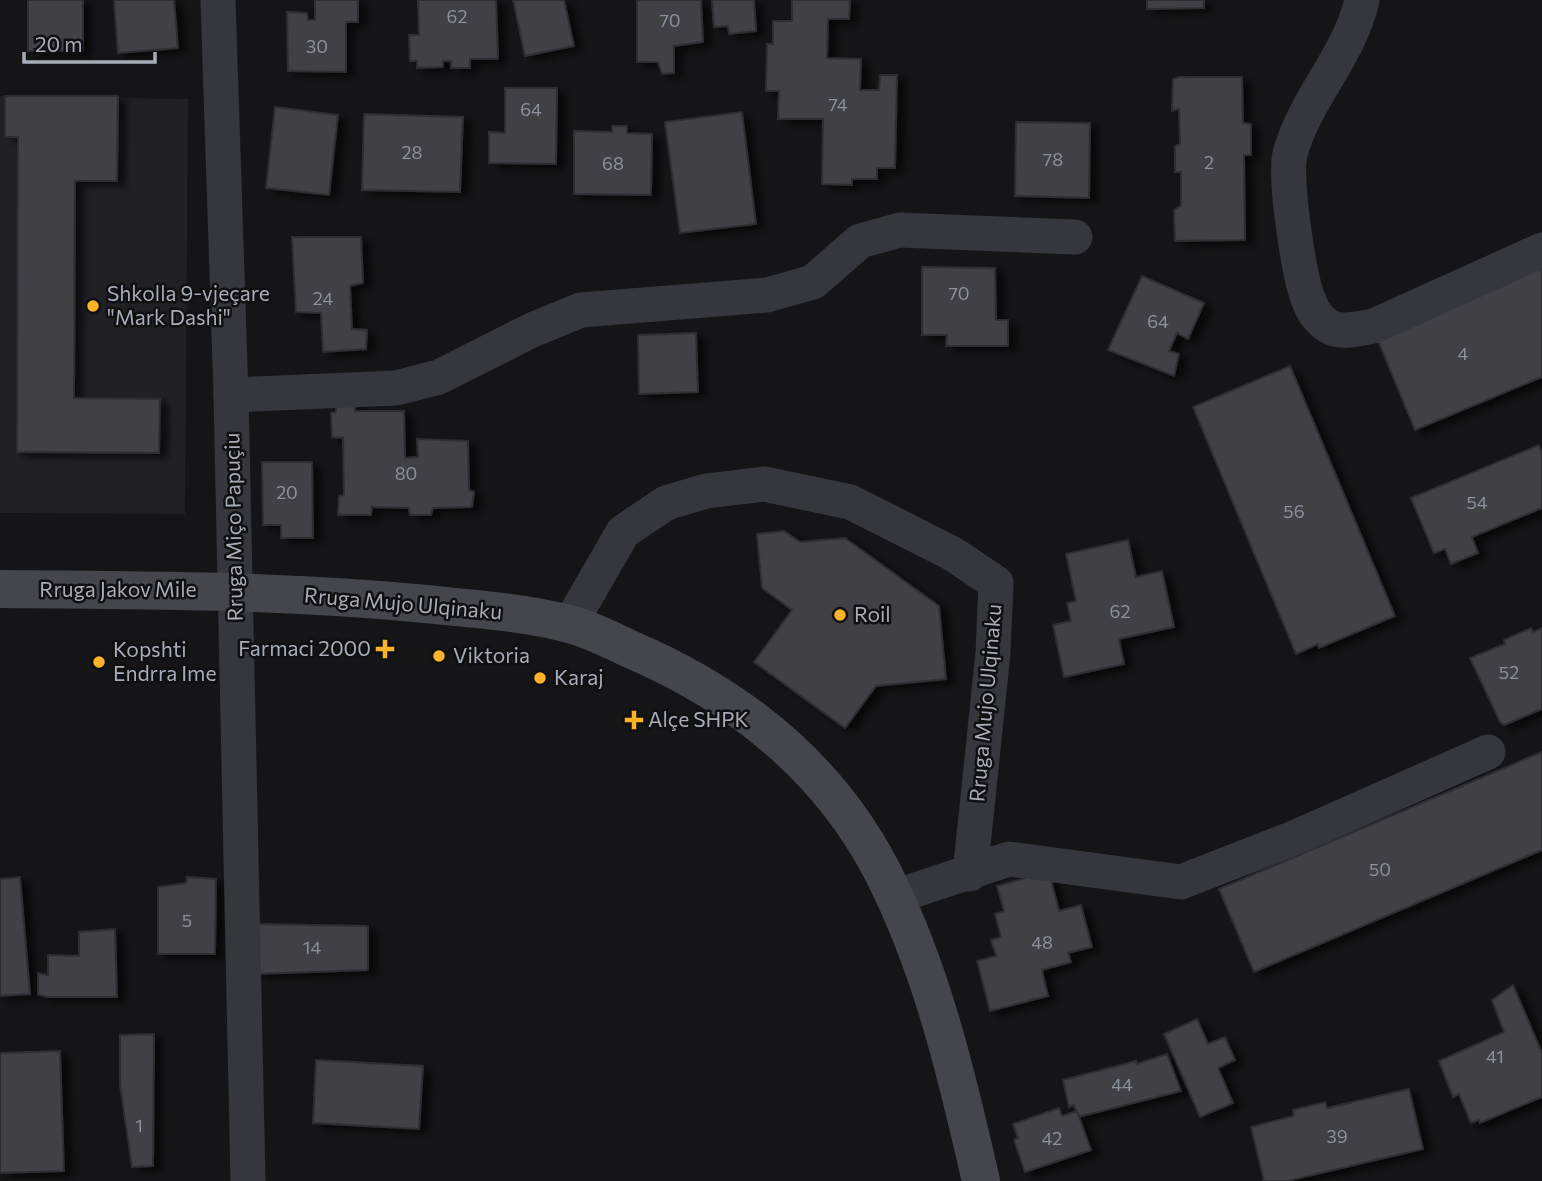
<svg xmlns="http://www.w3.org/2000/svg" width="1542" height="1181" font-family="Commissioner,sans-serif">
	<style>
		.built { fill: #212124 }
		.building { fill: #3f4044; stroke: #2f2f33; stroke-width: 2; filter: url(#shadow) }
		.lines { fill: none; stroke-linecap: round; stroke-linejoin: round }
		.minor { stroke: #36373c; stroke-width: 35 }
		.secondary { stroke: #44464c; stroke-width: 38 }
		.poi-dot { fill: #fdb327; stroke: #101012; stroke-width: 2.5 }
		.labels { text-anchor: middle; stroke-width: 5; stroke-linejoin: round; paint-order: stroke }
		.number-label { font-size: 18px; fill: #8c919b }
		.poi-label { font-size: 21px; fill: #a6acb8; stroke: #101012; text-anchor: start }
		.street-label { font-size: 21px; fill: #a6acb8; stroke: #101012 }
	</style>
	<defs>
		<filter id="shadow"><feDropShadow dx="8" dy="4.5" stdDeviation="3.5" flood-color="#0009"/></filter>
	</defs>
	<rect width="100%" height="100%" fill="#151517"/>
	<path class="built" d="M0,96L188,99L185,514L0,513Z"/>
	<g class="building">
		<rect x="28" y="0" width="55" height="51"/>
		<path d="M114,0H174L178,48L118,53Z"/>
		<path d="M315,0H358V22H346V72L288,71L287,12L307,13L308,20H315Z"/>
		<path d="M418,0H496L498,59H470V68H451V61H443V67L417,68V61H410L409,35H419Z"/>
		<path d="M513,0H564L574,46L525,56Z"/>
		<path d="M637,0H701L703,42L674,46V73L662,74L658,62H637Z"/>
		<path d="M712,0H754L756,31L729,34L728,26L714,27Z"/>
		<path d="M792,0H850L849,19H828L827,58L861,59L860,90H879L880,75H897L895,168H877V179H852V185L822,184L823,119H778L779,91H766L767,44H773V21H792Z"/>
		<path d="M1147,0H1204V8L1147,9Z"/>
		<path d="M1180,77H1242L1243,123L1251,124V155H1244L1245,240L1175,241L1174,210L1181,206V172H1175V146L1180,144L1179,109L1172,111L1173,79Z"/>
		<path d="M505,88H557L556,164L489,163V132L505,133Z"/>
		<path d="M5,96H118L117,181H75L74,398L160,399L159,453L17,452L18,137H5Z"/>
		<path d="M275,107L338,115L329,195L266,188Z"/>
		<path d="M742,112L756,224L680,233L665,122Z"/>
		<path d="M364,114L463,117L460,192L362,190Z"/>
		<path d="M1016,122L1090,123L1089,198L1015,196Z"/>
		<path d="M612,126H627V133L652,134L651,195L574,194V131L612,132Z"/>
		<path d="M292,237H361L363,283L350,286L352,329L367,330L366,349L323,352L321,313L296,312Z"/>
		<path d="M1542,261V377L1415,430L1374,331Z"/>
		<path d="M922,267L995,268L996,320H1008V346H946L947,335H922Z"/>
		<path d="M1142,276L1204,303L1188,339L1177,333L1169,351L1179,354L1174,376L1108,350Z"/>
		<path d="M696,333L698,392L639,394L638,335Z"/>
		<path d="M1290,366L1395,616L1319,648L1318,644L1296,654L1193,407Z"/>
		<path d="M336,405H355V411H404L405,458L418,457L417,439L468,441L469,490L474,492L472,507L433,508L431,515H410L409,508L372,507L371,515H338L339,496L344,495L343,438L332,437L331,413L336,412Z"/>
		<path d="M1539,445L1542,454V508L1472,537L1478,553L1451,564L1445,549L1434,553L1411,498Z"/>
		<path d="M262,462H312L313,538H281V525H263Z"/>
		<path d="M784,531L800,542L845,538L939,606L946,679L876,686L845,728L754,662L792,610L762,588L757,534Z"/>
		<path d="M1128,540L1136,577L1162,571L1174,627L1119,639L1124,664L1064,677L1053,625L1071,621L1067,603L1076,601L1066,554Z"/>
		<path d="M1531,628L1533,632L1542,628V709L1504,725L1500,722L1470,658L1505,644L1504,640Z"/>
		<path d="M1542,752V850L1254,972L1219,889Z"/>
		<path d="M1049,872L1059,911L1081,905L1092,947L1068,953L1071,962L1042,970L1048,996L990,1011L977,961L996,956L991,940L1001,937L995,914L1004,911L997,886Z"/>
		<path d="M20,877L30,994L0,996V879Z"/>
		<path d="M187,877L216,879L215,954H158V887L186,883Z"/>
		<path d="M258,924L368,926V970L256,974Z"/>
		<path d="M115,929L117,997H47L38,994V973L48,975V955L79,956V932Z"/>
		<path d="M1513,985L1542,1053V1097L1480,1123L1479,1120L1471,1123L1459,1094L1453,1097L1439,1061L1504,1032L1492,1000Z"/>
		<path d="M1197,1019L1208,1044L1225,1037L1235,1060L1218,1068L1233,1103L1200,1117L1164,1034Z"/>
		<path d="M154,1034L153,1166L132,1167L120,1085V1035Z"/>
		<path d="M60,1051L64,1171L0,1173V1053Z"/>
		<path d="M1167,1054L1181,1091L1078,1117L1074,1105L1069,1107L1063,1080L1136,1061L1137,1064Z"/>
		<path d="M316,1060L423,1066L419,1129L313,1123Z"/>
		<path d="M1409,1089L1423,1149L1287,1181H1264L1251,1127L1294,1116L1293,1110L1325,1102L1327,1108Z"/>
		<path d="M1059,1108L1062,1116L1077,1111L1091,1150L1025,1172L1014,1140L1018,1138L1013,1124Z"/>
	</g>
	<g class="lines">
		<g class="minor">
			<path d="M218,0L231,395L248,1181"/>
			<path d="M1362,0C1349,57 1304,100 1290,154C1284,177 1299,278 1309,301C1313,312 1321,323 1332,328C1346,333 1361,328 1374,326L1542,250"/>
			<path d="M231,395L396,388L439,377L532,330L581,310L767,295L813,282L860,241L900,230L1075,237"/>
			<path d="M570,624L623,532L666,503L706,491L764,484L850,502L953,554L996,583L993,653L970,874"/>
			<path d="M894,897L1009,859L1181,882L1294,838L1488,752"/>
		</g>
		<path class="secondary" d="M0,589C142,590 284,590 426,604C473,609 524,612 569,624C590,629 610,640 630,649C737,695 826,764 881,869C931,965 957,1076 981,1181"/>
	</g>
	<g class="poi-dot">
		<circle cx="93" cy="306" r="7"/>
		<circle cx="840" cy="615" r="7"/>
		<path d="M381.5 638.5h7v7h7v7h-7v7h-7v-7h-7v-7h7z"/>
		<circle cx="439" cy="656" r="7"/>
		<circle cx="99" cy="662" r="7"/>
		<circle cx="540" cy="678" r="7"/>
		<path d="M630.5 709.5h7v7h7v7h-7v7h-7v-7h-7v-7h7z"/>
	</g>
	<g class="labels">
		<g class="number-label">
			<text x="457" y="23">62</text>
			<text x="670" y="27">70</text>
			<text x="317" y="53">30</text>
			<text x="838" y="111">74</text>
			<text x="531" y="116">64</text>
			<text x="412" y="159">28</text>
			<text x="1053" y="166">78</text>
			<text x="1209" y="169">2</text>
			<text x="613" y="170">68</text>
			<text x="959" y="300">70</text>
			<text x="323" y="305">24</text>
			<text x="1158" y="328">64</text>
			<text x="1463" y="360">4</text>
			<text x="406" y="480">80</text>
			<text x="287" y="499">20</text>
			<text x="1477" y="509">54</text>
			<text x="1294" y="518">56</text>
			<text x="1120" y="618">62</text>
			<text x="1509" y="679">52</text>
			<text x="1380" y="876">50</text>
			<text x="187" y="927">5</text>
			<text x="1042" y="949">48</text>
			<text x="312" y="954">14</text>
			<text x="1495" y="1063">41</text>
			<text x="1122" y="1091">44</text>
			<text x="139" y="1132">1</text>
			<text x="1337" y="1143">39</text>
			<text x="1052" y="1145">42</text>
		</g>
		<g class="poi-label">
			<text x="107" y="301">Shkolla 9-vjeçare<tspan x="107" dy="24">"Mark Dashi"</tspan></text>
			<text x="854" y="622">Roil</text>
			<text x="371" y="656" text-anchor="end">Farmaci 2000</text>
			<text x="113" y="657">Kopshti<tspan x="113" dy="24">Endrra Ime</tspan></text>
			<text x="453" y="663">Viktoria</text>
			<text x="554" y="685">Karaj</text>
			<text x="648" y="727">Alçe SHPK</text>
		</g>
		<g class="street-label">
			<text transform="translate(234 527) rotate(-91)" y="7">Rruga Miço Papuçiu</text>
			<text x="118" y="597">Rruga Jakov Mile</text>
			<text transform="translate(403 604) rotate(5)" y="7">Rruga Mujo Ulqinaku</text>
			<text transform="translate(986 703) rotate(-85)" y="7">Rruga Mujo Ulqinaku</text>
		</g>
	</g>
	<path d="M24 52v10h131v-10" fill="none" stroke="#a6acb8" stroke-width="3.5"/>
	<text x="35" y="52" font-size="21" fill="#a6acb8" stroke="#101012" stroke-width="5" paint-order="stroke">20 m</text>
</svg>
